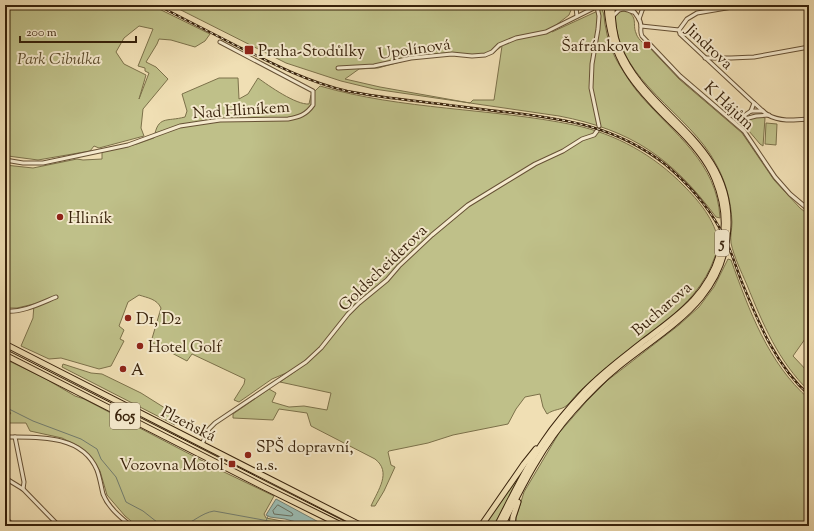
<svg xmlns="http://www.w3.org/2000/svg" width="814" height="531" font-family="'Sorts Mill Goudy',serif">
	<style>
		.green { fill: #bfc089; stroke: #7c714a; fill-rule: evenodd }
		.water { fill: #9bbcb3; stroke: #737e70 }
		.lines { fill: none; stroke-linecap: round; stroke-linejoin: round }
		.shore { stroke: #6a6f5f; stroke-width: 1 }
		.stream { stroke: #737e70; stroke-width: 1 }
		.minor-casing { stroke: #665135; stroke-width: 5 }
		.primary-casing { stroke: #38220b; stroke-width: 7 }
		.minor { stroke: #f5eace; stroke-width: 3 }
		.primary { stroke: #f0dfb4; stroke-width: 5 }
		.tram { stroke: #38220b; stroke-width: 1 }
		.rail-casing { stroke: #38220b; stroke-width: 2.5 }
		.rail { stroke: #f5eace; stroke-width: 1; stroke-dasharray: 3; stroke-linecap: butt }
		.poi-dot { fill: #8f2418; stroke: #f5eace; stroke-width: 1.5 }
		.labels { text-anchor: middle; stroke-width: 4; stroke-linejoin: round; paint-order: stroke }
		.shield { fill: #f5eace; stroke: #715e46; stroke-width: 1 }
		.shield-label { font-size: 15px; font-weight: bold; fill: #38220b }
		.poi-label { font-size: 16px; fill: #38220b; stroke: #f5eace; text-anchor: start }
		.street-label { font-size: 16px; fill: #38220b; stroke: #f5eace }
		.park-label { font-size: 16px; font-style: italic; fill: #5a4a2a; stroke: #f5eace }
	</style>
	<rect width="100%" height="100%" fill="#f0dfb4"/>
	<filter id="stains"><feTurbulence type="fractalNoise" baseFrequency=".005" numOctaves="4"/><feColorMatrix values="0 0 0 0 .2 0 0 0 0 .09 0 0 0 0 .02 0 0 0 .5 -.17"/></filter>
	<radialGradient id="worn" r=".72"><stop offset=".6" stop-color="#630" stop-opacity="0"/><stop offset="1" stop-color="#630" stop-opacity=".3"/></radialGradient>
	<g class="green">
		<path d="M5,5H151L210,34L205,41L195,47L171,40L159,39L157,44L146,62L156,67L168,79L143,109L141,128L144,136L99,148L94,146L90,151L38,160L8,156L5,155ZM139,26L153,29L138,66L145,68V71L149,73L139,99L146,75L124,64L116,52L124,38Z"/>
		<path d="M171,5H573L569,15L551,29L552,32L602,9C605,15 604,23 606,29C608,42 613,55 620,66C626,76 633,87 641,96C674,134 717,162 720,218L716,217C672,158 632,130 559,116L374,89L341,81L286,63ZM502,46L494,100H473L470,103L380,87L345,79L359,69L378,68L411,59L449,55L485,56L493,53Z"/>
		<path d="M625,10C639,17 632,24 636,33C637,38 643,43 647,47L648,46L679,79L742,133L774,180L800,208L809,215L808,327L805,339L793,356L809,373V391C778,361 763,324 747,285C741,271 734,257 731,243C730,236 732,229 732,222C731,201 726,182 716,164C689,112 618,82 615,17L621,11Z"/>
		<path d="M219,78H238L239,99L248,94L258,78C269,86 296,105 309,104L311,95L320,86C401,110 492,108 574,125C616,134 654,155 684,186C698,200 716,221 718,242C718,248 716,254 714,259C697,308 639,340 601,372C593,379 585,386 578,393C574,397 570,403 566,406C561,410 554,409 547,414L543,407L540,394L525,397L516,409L508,424L453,435L428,443L389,451L388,452L391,465L395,467L384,491L375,506H371C378,490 392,472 375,459L311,426L307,413L279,409L273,420L233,418V414L269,389L276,393L272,402L289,407L304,406L327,410L331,393L280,382L307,363L311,356L291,371L272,379L239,402L234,400L244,384L245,379L192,354L187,361L151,342L161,308C157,299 148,298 139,295L128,302L119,326L124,330L120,339L124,341L111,366L99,369L61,358L49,359L21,346L33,318L34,304L17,308H5V165L33,168L77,159L83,160L102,159V152L137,144L154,138C158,115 166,122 185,117L187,111L182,94Z"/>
		<path d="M758,116L765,118L763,146L760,144L743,124L744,120Z"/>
		<path d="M766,123L777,124L776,145L765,144Z"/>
		<path d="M728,259L731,260C749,310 768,363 809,399V526H516V518L524,492L559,433L586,402L608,380L679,325L699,307L714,287Z"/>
		<path d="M5,359L46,379L75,396L84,399L224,472L274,496L264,514L266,518L308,526H137L125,516L107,495L100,471L91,457L80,447L62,438L30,431L26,423H5V420L11,413L8,412L5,414Z"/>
		<path d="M63,364L91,373L102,374L141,393L176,415L178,421L175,425L62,367Z"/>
		<path d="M524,468L494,526H484Z"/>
	</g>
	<path class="water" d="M276,499L326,526H311L285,519L270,517L266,515Z"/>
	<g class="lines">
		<path class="shore" d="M278,505L292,513L293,515L291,516L274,514L273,511Z"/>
		<g class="stream">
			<path d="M5,407L33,421L81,439L97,449L101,459L116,477L126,502L143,511L162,526"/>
			<path d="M266,521L268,516"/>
			<path d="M181,526C193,523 201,513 214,511L296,526"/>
		</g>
		<g class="minor-casing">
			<g id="minor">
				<path d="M577,5L576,8L577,16"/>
				<path d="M628,5C633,11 641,18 641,26C641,30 640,32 642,36L680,76L744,131L775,177L790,194L809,210"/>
				<path d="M612,6L628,10L633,12"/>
				<path d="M597,7L599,16L598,29L592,64L591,88L599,126"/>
				<path d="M613,16L619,10L623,9"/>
				<path d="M639,19L644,5"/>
				<path d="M641,26L679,30"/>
				<path d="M679,30L680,34L754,103L751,111"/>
				<path d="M679,30L687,19L697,13L744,5"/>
				<path d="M705,58H731L754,57L809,47"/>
				<path d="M338,68L374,66L411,58L452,54L472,56L485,55L492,52L499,45L516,38L546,32L600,5"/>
				<path d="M754,103C758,106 763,112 768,115C780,122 796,120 809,119"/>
				<path d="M739,119L751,111H763"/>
				<path d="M737,121L756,116L769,115"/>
				<path d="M5,160L23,163H43L128,145L180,126L220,120L288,119C299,117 306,115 313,105V91L220,42"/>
				<path d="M5,311C22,313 41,303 56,297"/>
				<path d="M5,437C37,437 82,434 97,470C100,478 101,486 103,494C108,507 120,517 131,526"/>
				<path d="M15,437L24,482L23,489"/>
				<path d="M202,444L209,429L215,423L306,362L321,348L348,314L359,303L387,280L399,266L432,235L468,205L535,164L563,151L582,139L594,135L597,131"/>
				<path d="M5,478L23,489L59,526"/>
				<path d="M5,518L14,526"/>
			</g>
		</g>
		<g class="primary-casing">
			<g id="primary">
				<path d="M5,344L362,526"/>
				<path d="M5,355L264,487L343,526"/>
				<path d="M481,526L524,464L536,449"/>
				<path d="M497,526C512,497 526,467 544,441C556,423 570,407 585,391C603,372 624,357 644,341C679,315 710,294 721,249C727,226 724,201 715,179C706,157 689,139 672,123C635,87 610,59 607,5"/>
				<path d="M502,526C522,486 543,444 573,411C587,395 603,379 619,366C669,326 725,299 728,226C731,140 645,116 618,46C613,33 612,19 612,5"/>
				<path d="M512,526L513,517L518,502"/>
			</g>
		</g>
		<use href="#minor" class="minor"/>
		<use href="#primary" class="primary"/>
		<path class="tram" d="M5,349L354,526"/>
		<g class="rail-casing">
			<path id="rail" d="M157,5C184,19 210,32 237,46C273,64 308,82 347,91C372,96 398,99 424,102C451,105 478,109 505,112C566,119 616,126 666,165C686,182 706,204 719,227C729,243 734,262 741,280C758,321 775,365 809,395"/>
		</g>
		<use href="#rail" class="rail"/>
	</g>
	<g class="poi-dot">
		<rect x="643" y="41" width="8" height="8" rx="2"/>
		<rect x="244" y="45" width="10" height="10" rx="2"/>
		<circle cx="60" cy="217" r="4"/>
		<circle cx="128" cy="318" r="4"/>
		<circle cx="140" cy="346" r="4"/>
		<circle cx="123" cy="369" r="4"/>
		<circle cx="248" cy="455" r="4"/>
		<rect x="228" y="460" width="8" height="8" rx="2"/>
	</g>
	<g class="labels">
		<g class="shield">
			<rect x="715" y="230" width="14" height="26" rx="3"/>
			<rect x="110" y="403" width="30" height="26" rx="3"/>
		</g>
		<g class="shield-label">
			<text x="722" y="248">5</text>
			<text x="125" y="421">605</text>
		</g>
		<g class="poi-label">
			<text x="639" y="51" text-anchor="end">Šafránkova</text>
			<text x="258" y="56">Praha-Stodůlky</text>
			<text x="68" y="223">Hliník</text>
			<text x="136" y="324">D1, D2</text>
			<text x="148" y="352">Hotel Golf</text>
			<text x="131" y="375">A</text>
			<text x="256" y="452">SPŠ dopravní,<tspan x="256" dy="18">a.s.</tspan></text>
			<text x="224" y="470" text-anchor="end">Vozovna Motol</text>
		</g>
		<g class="street-label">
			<text transform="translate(710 46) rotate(43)" y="6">Jindrova</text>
			<text transform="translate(414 48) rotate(-8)" y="6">Upolínová</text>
			<text transform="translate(730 105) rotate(43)" y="6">K Hájům</text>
			<text transform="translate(241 109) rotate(-4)" y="6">Nad Hliníkem</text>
			<text transform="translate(382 267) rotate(-44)" y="6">Goldscheiderova</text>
			<text transform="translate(661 308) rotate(-41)" y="6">Bucharova</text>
			<text transform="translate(189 423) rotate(27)" y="6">Plzeňská</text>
		</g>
		<g class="park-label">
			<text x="59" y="64">Park Cibulka</text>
		</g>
	</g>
	<rect width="814" height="531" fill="none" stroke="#f0dfb4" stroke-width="20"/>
	<rect x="6" y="6" width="802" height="519" fill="none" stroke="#38220b" stroke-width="2"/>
	<rect x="10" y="10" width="794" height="511" fill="none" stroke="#38220b"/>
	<path d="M20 36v6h116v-6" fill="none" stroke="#38220b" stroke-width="2"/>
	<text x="26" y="36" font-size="12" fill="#38220b" stroke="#f5eace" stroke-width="3" paint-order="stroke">200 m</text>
	<rect width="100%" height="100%" filter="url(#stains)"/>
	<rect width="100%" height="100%" fill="url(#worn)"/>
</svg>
